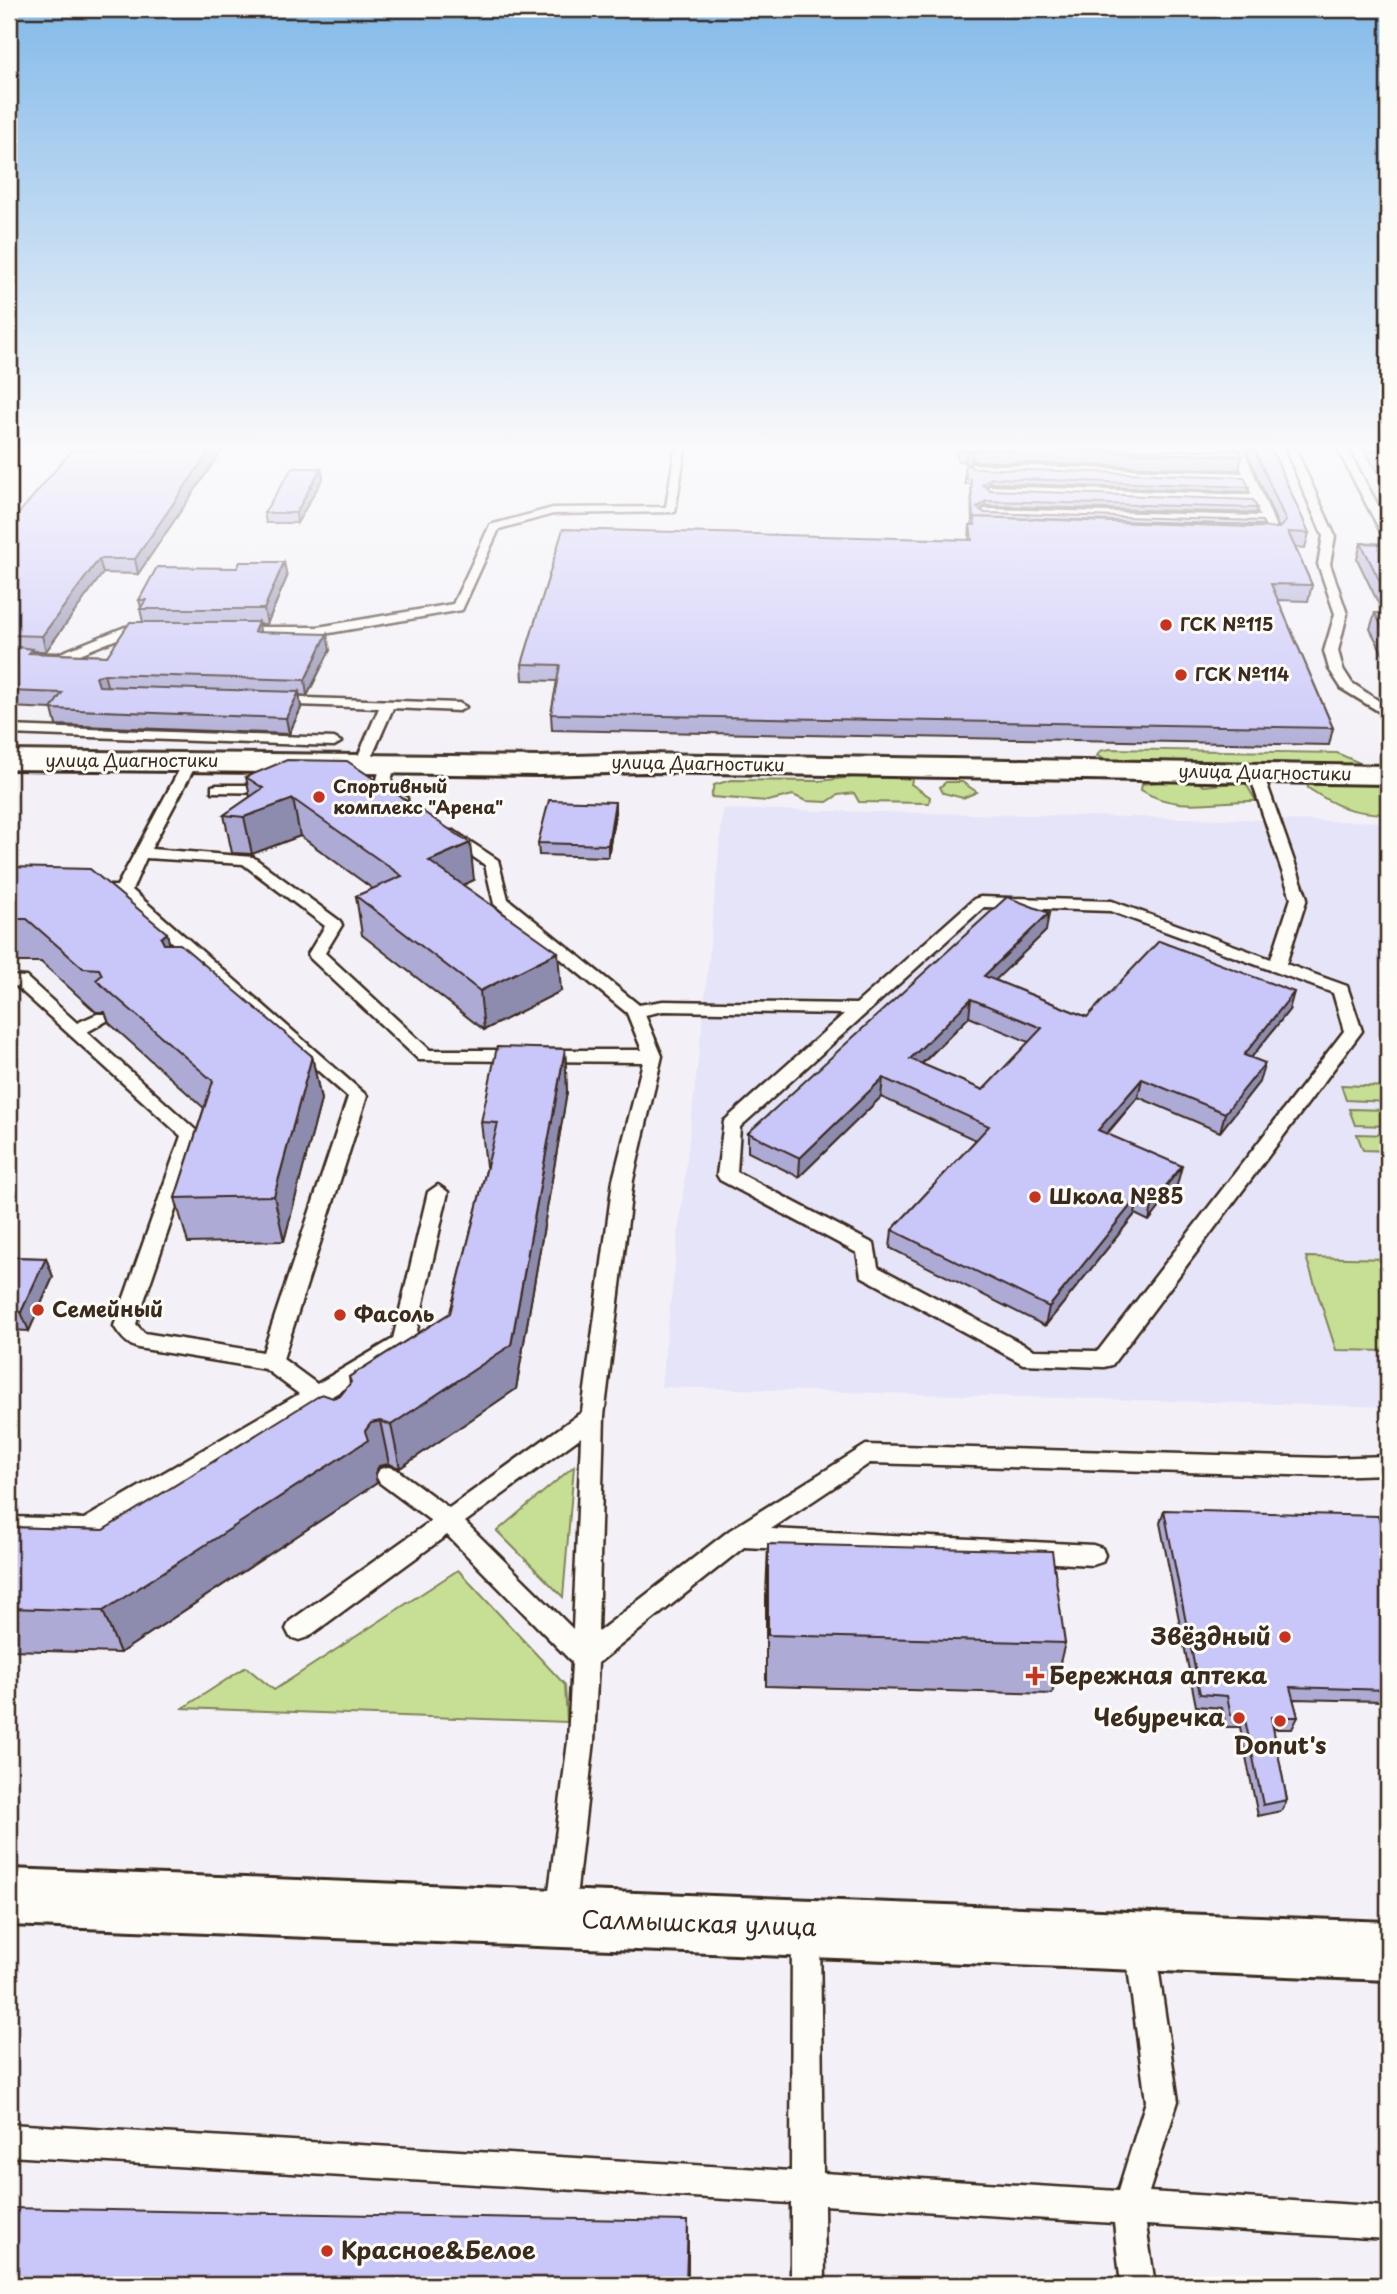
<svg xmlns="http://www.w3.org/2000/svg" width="1397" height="2294" font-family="'Playpen Sans',sans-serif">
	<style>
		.built { fill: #e6e4f8 }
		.green { fill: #c7df94; stroke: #818459; stroke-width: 2 }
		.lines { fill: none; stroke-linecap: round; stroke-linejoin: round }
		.lane-casing { stroke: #3b2a1e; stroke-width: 5 }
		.street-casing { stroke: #3b2a1e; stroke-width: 6 }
		.secondary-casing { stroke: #3b2a1e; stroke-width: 6 }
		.lane { fill: #fdfcf7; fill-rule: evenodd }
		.street { fill: #fdfcf7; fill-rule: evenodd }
		.secondary { fill: #fdfcf7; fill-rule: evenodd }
		.wall { fill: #adaad6; stroke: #3b2a1e; stroke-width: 2; fill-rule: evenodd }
		.shaded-wall { fill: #8d8bae; stroke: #3b2a1e; stroke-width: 2 }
		.building { fill: #c9c6f9; stroke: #3b2a1e; stroke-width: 2; fill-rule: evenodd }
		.poi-dot { fill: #c8321e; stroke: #fdfcf7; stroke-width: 2.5 }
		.labels { text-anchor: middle; stroke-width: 6; stroke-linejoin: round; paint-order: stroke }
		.far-poi-label { font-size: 18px; font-weight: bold; fill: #3b2a1e; stroke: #fdfcf7; text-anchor: start }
		.far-street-label { font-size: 18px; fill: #3b2a1e; stroke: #fdfcf7 }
		.poi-label { font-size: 21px; font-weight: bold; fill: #3b2a1e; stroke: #fdfcf7; text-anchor: start }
		.near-poi-label { font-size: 24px; font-weight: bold; fill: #3b2a1e; stroke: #fdfcf7; text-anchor: end }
		.near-street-label { font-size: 24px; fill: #3b2a1e; stroke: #fdfcf7 }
	</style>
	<rect width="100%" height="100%" fill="#f3f1f7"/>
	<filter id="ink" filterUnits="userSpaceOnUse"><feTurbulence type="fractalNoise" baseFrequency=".0143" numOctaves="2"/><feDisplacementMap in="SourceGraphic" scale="14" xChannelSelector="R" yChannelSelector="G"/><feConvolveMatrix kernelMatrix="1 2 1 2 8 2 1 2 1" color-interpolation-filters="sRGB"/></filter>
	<g filter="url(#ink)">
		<path class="built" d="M723,809L1388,822V1407L661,1387L704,1007Z"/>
		<g class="green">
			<path d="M1110,749L1337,753L1360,763L1356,767L1275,762L1240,765L1211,761H1109L1097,756L1100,751Z"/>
			<path d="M870,775L913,776L911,784L930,797L929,803L859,802L854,793L838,795L827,802L806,801L793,795L768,801L711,797L714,785L731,780L820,781Z"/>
			<path d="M1191,778L1204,786L1245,782L1256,801C1217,800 1176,813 1141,790L1142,784Z"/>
			<path d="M1321,779L1388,782V814C1352,813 1338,808 1308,788L1307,782Z"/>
			<path d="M946,782H962L977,792L963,798L943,793L940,787Z"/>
			<path d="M1341,1085L1387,1087L1388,1102L1346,1100Z"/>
			<path d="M1349,1109L1388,1110V1126L1355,1125Z"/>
			<path d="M1357,1134L1388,1135V1151L1363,1150Z"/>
			<path d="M1306,1257L1388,1259V1351L1336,1350Z"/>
			<path d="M574,1466L563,1597L497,1531Z"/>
			<path d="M458,1570L565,1685L567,1722L183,1708L246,1667L274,1690Z"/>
		</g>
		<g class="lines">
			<g class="lane-casing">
				<g id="lane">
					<path d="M675,450H685L675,512L553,514L499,529L462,610L318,635H235L229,631L235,627H318L453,604L490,525L553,508L666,507Z"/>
					<path d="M1234,450H1244L1280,537L1278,539H1253V535L1267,533L1263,523L985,515L979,512L985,509L1260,516L1254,502L990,492L984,489L990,486L1252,495L1245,479L972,470L967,467L972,464L1243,473Z"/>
					<path d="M1286,450H1296L1335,536L1330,564L1347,614L1338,651L1343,669L1352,683L1388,707V717L1342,689L1329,669L1324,651L1335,614L1318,564L1323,536Z"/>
					<path d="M1338,450H1348L1388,524V537L1382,534Z"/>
					<path d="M125,627H149L155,631L149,635H127L60,662L9,661V653L58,654Z"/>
					<path d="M275,697L459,703L466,707L459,711L393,708L369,763L362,767L355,763L379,708L270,704L268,701Z"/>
					<path d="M9,726L334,738L341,742L334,746L9,734Z"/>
					<path d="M191,757L198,761L151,849L253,857L340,921L342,925L325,953L430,1050H642L627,1013L494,904L485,865L444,837V831H454L498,860L508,899L639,1005L663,1001L856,1004L974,899L980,897L1112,901L1271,959L1291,898L1249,773L1256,769L1263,773L1307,898L1286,964L1347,986L1362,1031L1112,1365L1104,1367L1023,1364L861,1276L857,1253L720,1180L717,1175L724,1121L844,1014L663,1011L645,1015L662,1056L633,1180L604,1416L598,1632L730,1530L866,1445L1326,1458L1388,1456V1474L1326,1476L870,1463L771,1529L1093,1545L1102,1548L1105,1555L1102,1562L1093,1565L744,1547L598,1663L594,1741L574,1915L570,1925L560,1929L550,1925L546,1915L568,1741L572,1662L447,1535L308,1637L299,1640L290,1637L286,1629L290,1621L431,1521L380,1483L376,1476L380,1469L388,1467L396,1469L449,1508L582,1412L613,1180L643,1062L419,1060L310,958L308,954L325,926L243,864L146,858L132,890L367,1096L283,1359L317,1384L393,1339L428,1192L438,1185L448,1192L414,1344L411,1350L332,1396L347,1414L344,1420C330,1425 324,1416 314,1407L95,1536L87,1539L9,1537V1517L84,1519L299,1394L265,1369L138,1348C127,1345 120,1336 114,1326L181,1136L16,986H9V976L26,977L77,1023L97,1014H109L112,1018L87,1032L201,1135L136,1324L144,1333L263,1352L348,1097L119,896H90L82,891L90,886H117L184,761ZM984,907L1110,911L1333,993L1344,1031L1098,1351L1034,1350L878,1267L874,1244L737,1172L740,1127ZM581,1437L573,1629L465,1522Z"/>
					<path d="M388,760L395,764L390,786L407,798V804H397L375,787L381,764Z"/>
					<path d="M217,785H273L280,789L273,793L212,792V786Z"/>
					<path d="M806,1919L816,1923L820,1933L823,2173L1118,2191L1146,2101L1125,1946L1130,1936L1140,1931L1150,1936L1155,1946L1178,2101L1149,2192L1388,2207V2239L1146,2225L1155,2285H1121L1114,2223L824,2205L825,2285H791V2203L9,2156V2124L791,2171L792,1933L796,1923Z"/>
				</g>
			</g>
			<g class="street-casing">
				<path id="street" d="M9,751L539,757L645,754L1388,766V784L645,772L539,775L9,769Z"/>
			</g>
			<g class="secondary-casing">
				<path id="secondary" d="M9,1869L1388,1922V1980L9,1925Z"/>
			</g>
			<use href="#lane" class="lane"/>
			<use href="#street" class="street"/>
			<use href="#secondary" class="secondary"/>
		</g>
		<g class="wall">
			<path d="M222,450L138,574L103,573L46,651H33L34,653L107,656L143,622L140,609L141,607L139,600L287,577L267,624H259L260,633L330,650L307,696L299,695L301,708L289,734L56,725L52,709L9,707V525Z"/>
			<path d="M956,450H1239L1242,456L1239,470L972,461L967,464L972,468L1249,487L1248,492L990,483L986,487L990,490L1257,508L1256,513L985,506L981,510L985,513L1264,525V528H1279L1246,450H1272L1309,533L1305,548L1295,547L1312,585L1308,601L1278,600L1333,728L1329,745L552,730L551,714L557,681L523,680L522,664L969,540L970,525H972L971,484H965V462L958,461Z"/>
			<path d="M1364,450H1388V490Z"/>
			<path d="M321,468L323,478L297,523H266L264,513Z"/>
			<path d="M1361,543L1388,544V664L1370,629L1375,613H1383L1357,559Z"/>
			<path d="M246,777L474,880L463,885L561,991L484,1030L362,935L356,896L373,889L300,836L252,854L232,853L224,815L250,797Z"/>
			<path d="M615,813L608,857L539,855L538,843Z"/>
			<path d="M9,867L167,933L169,944L312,1056L321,1100L284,1241L188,1243L175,1198L204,1108L109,1023L105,1012H96L41,962H9Z"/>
			<path d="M1046,931L995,980L1087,1017L1289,1010L1251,1058L1259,1082L1220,1132L1138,1097L1107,1134L1177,1185L1149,1221L1135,1214L1045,1326L890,1248L892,1230L976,1140L881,1097L799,1177L748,1152V1133ZM969,1017L1029,1042L983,1090L922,1064Z"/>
			<path d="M565,1049L567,1092L516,1389L400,1468L389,1464L379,1466L375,1473L377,1483L120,1653L9,1650V1527L103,1530L333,1398L341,1395L350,1384L349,1377L450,1313L487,1166H486L481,1122Z"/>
			<path d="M9,1257L46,1258L53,1277L29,1331L9,1330Z"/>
			<path d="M1164,1510L1388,1548V1722L1383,1701L1293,1699L1298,1717L1292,1729H1273L1287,1800L1281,1811L1258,1816L1240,1727H1226L1222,1708L1196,1706L1160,1523Z"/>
			<path d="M768,1544L1065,1643L1052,1694L766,1686V1596Z"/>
		</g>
		<g class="shaded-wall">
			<path d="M210,450H222L138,574L135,559Z"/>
			<path d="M970,450H973L972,461L965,466L966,452Z"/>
			<path d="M321,468L323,478L297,523L296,513Z"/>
			<path d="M991,478L990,483L982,490V485Z"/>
			<path d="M986,501L985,506L977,513V508Z"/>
			<path d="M99,559L103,573L46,651L42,636Z"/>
			<path d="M284,562L287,577L267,624L264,609Z"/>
			<path d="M258,622L261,638L254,632Z"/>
			<path d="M327,634L330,650L307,696L305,680Z"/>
			<path d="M104,674L108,689L100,693L96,677Z"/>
			<path d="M299,692L301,708L289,734L286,718Z"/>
			<path d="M293,799L300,836L252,854L244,817Z"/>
			<path d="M615,802V813L608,857V845Z"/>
			<path d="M470,843L474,880L434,899L429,861Z"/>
			<path d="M1049,913L1046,931L981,994L984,976Z"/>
			<path d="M167,933L177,976L161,938Z"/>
			<path d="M558,952L561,991L484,1030L480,991Z"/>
			<path d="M1294,992L1289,1010L1239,1073L1244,1055Z"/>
			<path d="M971,999L969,1017L908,1077L910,1059Z"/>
			<path d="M565,1049L567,1092L516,1389L400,1468L391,1425L511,1345Z"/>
			<path d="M312,1056L321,1100L284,1241L274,1196Z"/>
			<path d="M1265,1063L1259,1082L1220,1132L1225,1113Z"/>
			<path d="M883,1078L881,1097L799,1177L800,1158Z"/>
			<path d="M1142,1079L1138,1097L1094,1148L1098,1130Z"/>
			<path d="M1182,1166L1177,1185L1149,1221L1153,1202Z"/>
			<path d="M1139,1195L1135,1214L1045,1326L1049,1307Z"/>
			<path d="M46,1258L53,1277L29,1331L21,1312Z"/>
			<path d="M380,1421L389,1464L379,1466L375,1473L377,1483L120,1653L103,1611L365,1431L371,1423Z"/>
			<path d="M688,2221V2285H686Z"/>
		</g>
		<g class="building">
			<path d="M72,450H210L135,559H99L42,636L9,635V525Z"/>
			<path d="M1043,450H1239L1242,456Z"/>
			<path d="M1255,450H1272L1309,533L1288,532L1312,585L1271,584L1333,728L551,714L560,665L522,664L563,529L972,540L970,525H975L974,517L1279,528L1286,521Z"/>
			<path d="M1377,450H1388V469Z"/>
			<path d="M965,463L972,468L1244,477L1249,487L991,478L982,485L990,490L1253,500L1257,508L986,501L977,508L985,513L1262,521L1264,525L974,517L975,520H973L971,479H966Z"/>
			<path d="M292,468H321L296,513H264Z"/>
			<path d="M1361,543L1388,544V598Z"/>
			<path d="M240,562H284L264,609H140L146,600H139L157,567L237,568Z"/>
			<path d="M1375,613H1388V639Z"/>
			<path d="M130,622H258L254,632L327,634L305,680L104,674L96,677L99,686L299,692L286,718L51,709L62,693L9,691V646L33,649L29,653L107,656Z"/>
			<path d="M287,760L347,761L470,843L429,861L558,952L480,991L356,896L402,876L293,799L244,817L224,815L263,788L246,777Z"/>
			<path d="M549,800L615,802L608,845L538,843Z"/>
			<path d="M9,867L90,869L167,933L161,938L164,944H180L312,1056L274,1196L175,1198L213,1081L96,980L102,975L99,969L83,968L27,919H9Z"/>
			<path d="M1007,897L1049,913L984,976L1087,1017L1159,941L1294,992L1244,1055L1265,1063L1225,1113L1142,1079L1098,1130L1182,1166L1153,1202L1139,1195L1049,1307L892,1230L989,1126L883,1078L800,1158L748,1133ZM971,999L1042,1028L983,1090L910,1059Z"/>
			<path d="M497,1047L565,1049L511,1345L391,1425L380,1421L371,1423L365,1431L368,1440L103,1611L9,1608V1527L103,1530L322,1394L333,1398L341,1395L351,1382L349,1377L450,1313L498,1123L481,1122Z"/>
			<path d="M9,1257L46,1258L21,1312H9Z"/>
			<path d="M1164,1510L1378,1516L1388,1548V1690L1290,1687L1298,1717H1271L1287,1800L1263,1805L1244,1715H1231L1227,1696L1200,1694Z"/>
			<path d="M768,1544L1052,1551L1065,1643L768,1635Z"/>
			<path d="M9,2208L688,2221L686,2285H9Z"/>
		</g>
	</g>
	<linearGradient id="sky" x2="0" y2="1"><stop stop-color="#83bae9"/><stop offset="0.58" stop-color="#faf9fb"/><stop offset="1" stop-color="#faf9fb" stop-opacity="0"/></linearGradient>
	<rect width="1397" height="771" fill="url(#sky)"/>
	<g class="poi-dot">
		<circle cx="1166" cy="625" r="7"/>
		<circle cx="1181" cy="675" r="7"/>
		<circle cx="319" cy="797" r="7"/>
		<circle cx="1035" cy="1197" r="7"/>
		<circle cx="38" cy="1310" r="7"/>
		<circle cx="340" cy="1315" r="7"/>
		<circle cx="1285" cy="1637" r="7"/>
		<path d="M1031.5 1665.5h7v7h7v7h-7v7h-7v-7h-7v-7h7z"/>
		<circle cx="1239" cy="1718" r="7"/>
		<circle cx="1280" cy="1721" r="7"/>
		<circle cx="327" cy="2251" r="7"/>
	</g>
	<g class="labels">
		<g class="far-poi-label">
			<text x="1180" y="631">ГСК №115</text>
			<text x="1195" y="681">ГСК №114</text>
			<text x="333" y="793">Спортивный<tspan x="333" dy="21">комплекс "Арена"</tspan></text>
		</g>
		<g class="far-street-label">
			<text x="132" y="767">улица Диагностики</text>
			<text transform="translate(698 764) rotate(1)" y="6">улица Диагностики</text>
			<text transform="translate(1265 773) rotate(1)" y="6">улица Диагностики</text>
		</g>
		<g class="poi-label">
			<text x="1049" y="1204">Школа №85</text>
			<text x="52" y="1317">Семейный</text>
			<text x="354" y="1322">Фасоль</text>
		</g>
		<g class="near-poi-label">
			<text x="1271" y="1645">Звёздный</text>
			<text x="1049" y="1684" text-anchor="start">Бережная аптека</text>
			<text x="1225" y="1726">Чебуречка</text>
			<text x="1280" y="1754" text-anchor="middle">Donut's</text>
			<text x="341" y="2259" text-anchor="start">Красное&amp;Белое</text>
		</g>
		<g class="near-street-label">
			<text transform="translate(699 1924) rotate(2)" y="8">Салмышская улица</text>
		</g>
	</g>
	<rect width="1397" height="2294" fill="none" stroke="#fdfcf7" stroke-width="35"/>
	<rect x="18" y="18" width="1362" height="2259" fill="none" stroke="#3b2a1e" stroke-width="2.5" filter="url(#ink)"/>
</svg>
